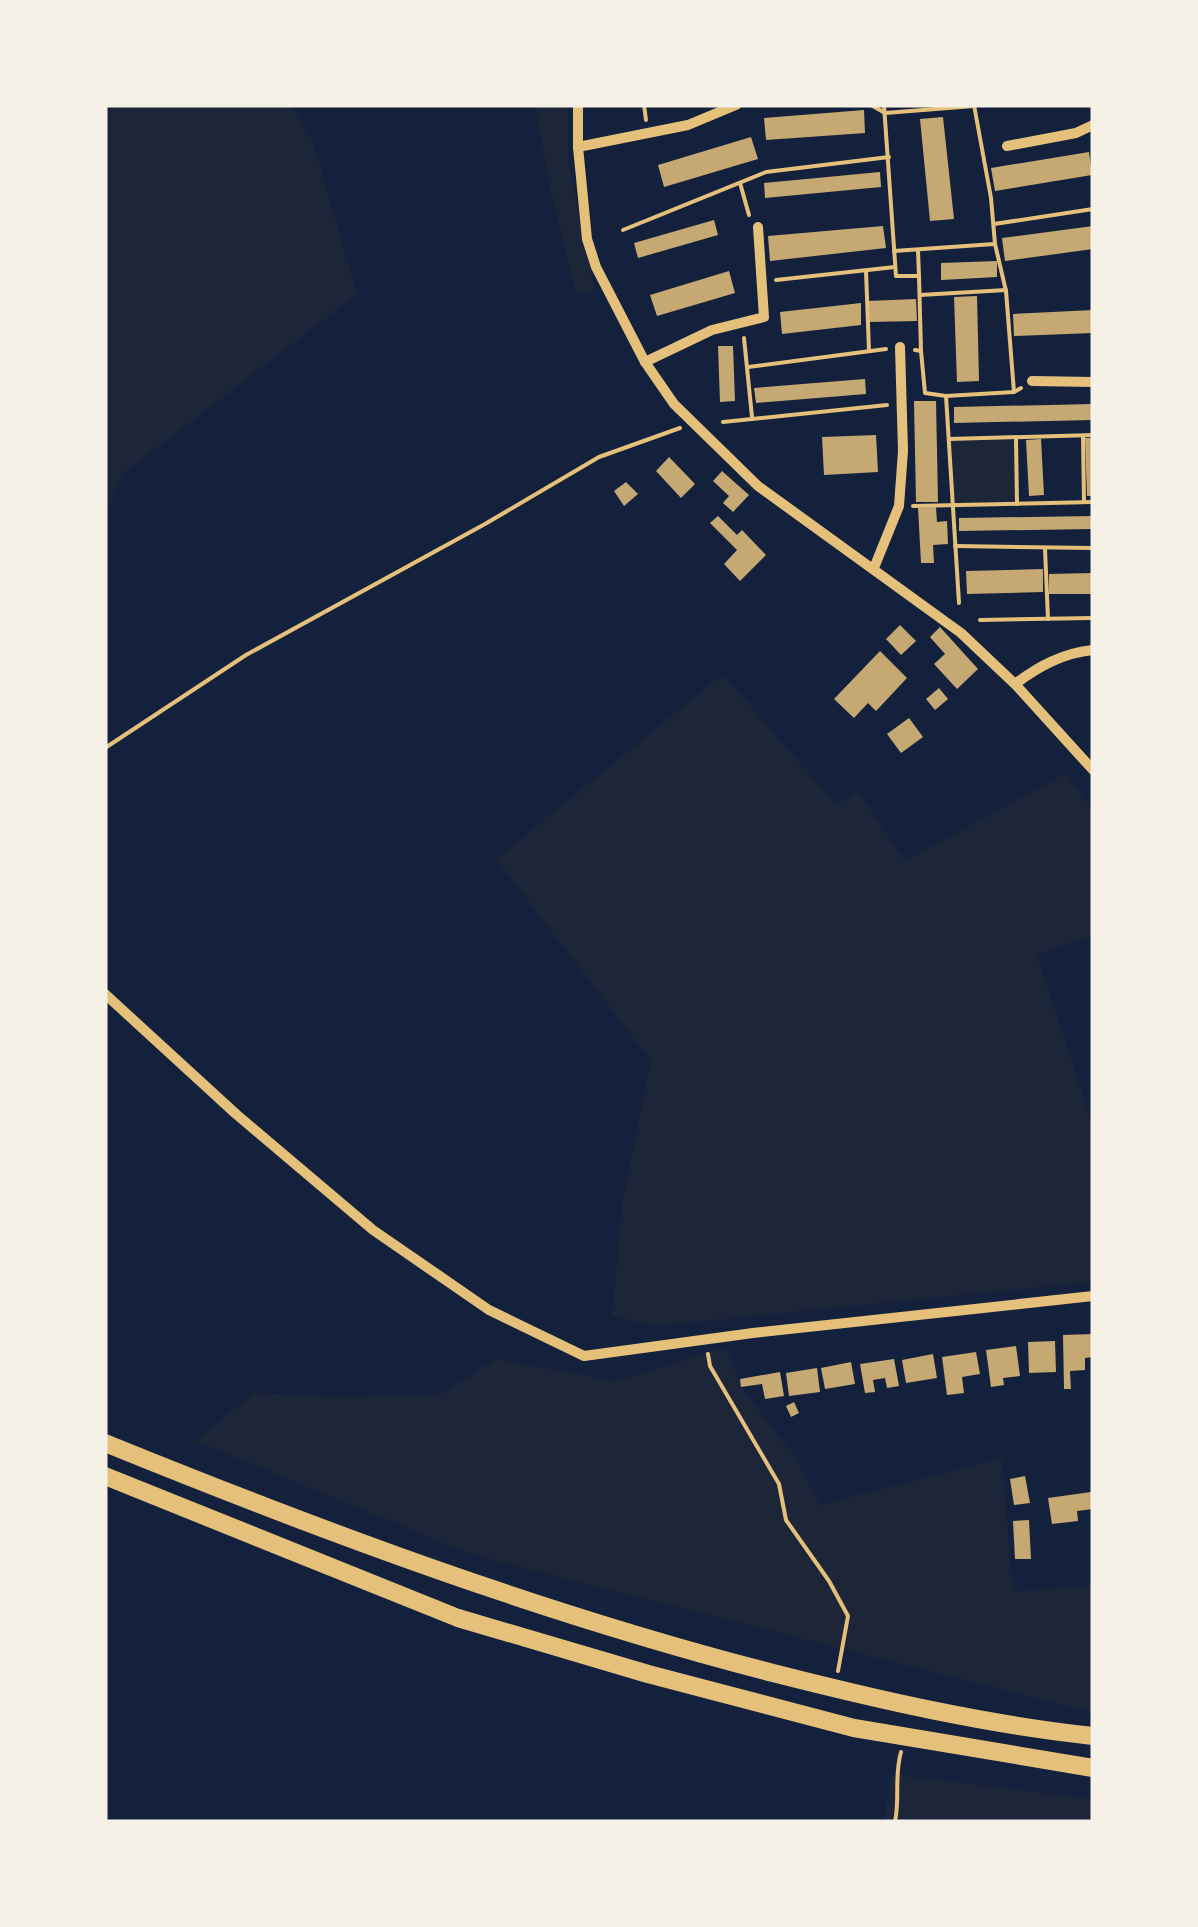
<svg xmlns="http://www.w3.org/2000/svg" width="1198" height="1927" font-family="'Alegreya Sans',sans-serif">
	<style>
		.green { fill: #1d2539 }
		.building { fill: #c6a872 }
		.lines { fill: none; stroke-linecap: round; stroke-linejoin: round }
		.path { stroke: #e5c07b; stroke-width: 4 }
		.minor { stroke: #e5c07b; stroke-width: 10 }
		.trunk { stroke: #e5c07b; stroke-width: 18 }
	</style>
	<rect width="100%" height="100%" fill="#14213d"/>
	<g class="green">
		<path d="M105,105H291L312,139L357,294L123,474L105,513Z"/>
		<path d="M535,105H568V161L595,291L576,295L549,182Z"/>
		<path d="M1014,437L1015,504L952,505L949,439Z"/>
		<path d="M723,674L837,806L857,791L905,861L1066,773L1093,811V935L1037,955L1093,1127V1282L654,1326L612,1316L622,1205L651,1061L496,859Z"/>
		<path d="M726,1347L741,1387L794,1455L820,1505L1002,1458L1013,1592L1093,1585V1713L470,1554L195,1441L254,1393L341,1397L442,1394L496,1359L616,1381Z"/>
		<path d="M891,1774L1093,1799V1822H884Z"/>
	</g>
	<g class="building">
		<path d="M864,110L865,133L766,140L764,118Z"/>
		<path d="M943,117L954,219L930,221L920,119Z"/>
		<path d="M751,137L758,159L664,187L658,165Z"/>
		<path d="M1089,152L1092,175L995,191L991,168Z"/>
		<path d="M880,172L881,187L765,198L764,183Z"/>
		<path d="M714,220L718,235L638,258L634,243Z"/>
		<path d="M883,226L886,248L770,261L768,236Z"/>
		<path d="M1093,226V249L1005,261L1002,238Z"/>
		<path d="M997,261V277L941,280V263Z"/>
		<path d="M729,271L735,293L657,316L650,295Z"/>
		<path d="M977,296L979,381L957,382L954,297Z"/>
		<path d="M916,299L917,321L868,322L867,301Z"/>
		<path d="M861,303V325L782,334L780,312Z"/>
		<path d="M1093,310V333L1014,336L1013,314Z"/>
		<path d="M718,346H733L735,401L720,402Z"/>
		<path d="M865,379L866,394L756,403L754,388Z"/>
		<path d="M914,401H936L938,502H916Z"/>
		<path d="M1093,404V420L954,423V407Z"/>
		<path d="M876,435L878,472L824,475L822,437Z"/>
		<path d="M1085,438H1093V496H1087Z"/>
		<path d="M1041,439L1044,495L1029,496L1026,440Z"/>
		<path d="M669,457L695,484L681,498L656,471Z"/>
		<path d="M722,471L749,495L733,512L723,503L729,496L713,481Z"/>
		<path d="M626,482L638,494L624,506L614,491Z"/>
		<path d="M936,507L937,522L947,521L948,544L933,545L934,563H921L918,508Z"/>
		<path d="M718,516L737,535L742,530L766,555L740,581L724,564L737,550L710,523Z"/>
		<path d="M1093,516V529L959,531V518Z"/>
		<path d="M1043,569V592L967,594L966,571Z"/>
		<path d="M1093,573V594H1049V574Z"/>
		<path d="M900,625L916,641L901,655L886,639Z"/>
		<path d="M940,627L978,669L957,689L934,664L945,654L930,637Z"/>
		<path d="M880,651L907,678L876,711L868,703L854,718L834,699Z"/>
		<path d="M939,688L948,699L935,710L926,699Z"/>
		<path d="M909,718L923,737L901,753L887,734Z"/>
		<path d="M1093,1334V1357L1085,1358V1370L1070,1371L1071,1389H1064L1063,1335Z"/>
		<path d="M1055,1341L1056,1372L1029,1373L1028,1342Z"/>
		<path d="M1016,1346L1020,1376L1003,1378L1004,1385L991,1387L986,1350Z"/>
		<path d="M976,1352L980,1374L962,1377L964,1393L947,1395L942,1357Z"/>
		<path d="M933,1354L937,1378L906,1383L902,1360Z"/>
		<path d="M894,1359L899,1386L887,1388L885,1378L873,1380L875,1392L865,1393L860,1364Z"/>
		<path d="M851,1362L855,1384L825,1389L821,1368Z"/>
		<path d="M817,1368L820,1392L789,1396L786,1373Z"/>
		<path d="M780,1372L784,1396L765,1399L762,1384L741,1387L740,1379Z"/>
		<path d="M794,1402L799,1413L791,1417L786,1406Z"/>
		<path d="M1025,1476L1030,1503L1014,1505L1010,1479Z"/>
		<path d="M1091,1492L1093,1509L1077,1511L1078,1521L1052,1524L1048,1498Z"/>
		<path d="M1029,1520L1031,1559H1015L1013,1521Z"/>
	</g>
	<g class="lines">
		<g class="path">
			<path d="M644,105L646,120"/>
			<path d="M871,105L885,113L974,106"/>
			<path d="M884,105L896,276H919L921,351L915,350"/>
			<path d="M974,105L991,198L995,244L1006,291L1014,392"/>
			<path d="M740,183L749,215"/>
			<path d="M994,224L1093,209"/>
			<path d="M623,230L766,172L889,157"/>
			<path d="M894,251L994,244"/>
			<path d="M918,251L919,276"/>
			<path d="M866,271L869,351"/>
			<path d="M776,280L895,267"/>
			<path d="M920,295L1006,290"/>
			<path d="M744,338L752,417"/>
			<path d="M921,351L925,393L946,396L1014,392L1021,388"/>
			<path d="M748,367L886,349"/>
			<path d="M946,396L959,603"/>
			<path d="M723,422L887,405"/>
			<path d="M1083,437L1084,502"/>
			<path d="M949,439L1093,435"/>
			<path d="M1016,439L1017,504"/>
			<path d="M913,506L1093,502"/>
			<path d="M955,546L1093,548"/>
			<path d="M1045,549L1048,619"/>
			<path d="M980,620L1093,618"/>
			<path d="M105,748L246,655L485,524L599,457L680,428"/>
			<path d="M708,1354L710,1366L779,1484L786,1520L829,1581L848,1616L838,1671"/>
			<path d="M895,1822C900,1798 894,1776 901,1752"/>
		</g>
		<g class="minor">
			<path d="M578,105V147L587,239L596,267L645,362L674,404L758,486L961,633L1015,684L1093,770"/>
			<path d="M1007,146L1076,133L1093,125"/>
			<path d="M578,147L688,125L736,105"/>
			<path d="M645,362L712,330L764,317L758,227"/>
			<path d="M1032,381L1093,382"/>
			<path d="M874,568L899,506L903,451L900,347"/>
			<path d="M1015,684C1039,666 1063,653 1093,650"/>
			<path d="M105,994L236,1114L373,1230L489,1310L584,1356L753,1333L1093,1296"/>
		</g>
		<g class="trunk">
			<path d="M105,1443C324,1532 544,1614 773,1673C879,1700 984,1724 1093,1736"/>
			<path d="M105,1476L458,1618L648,1674L854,1728L1093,1768"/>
		</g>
	</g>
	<rect width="1198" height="1927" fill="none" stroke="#f6f1e7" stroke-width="215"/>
</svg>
